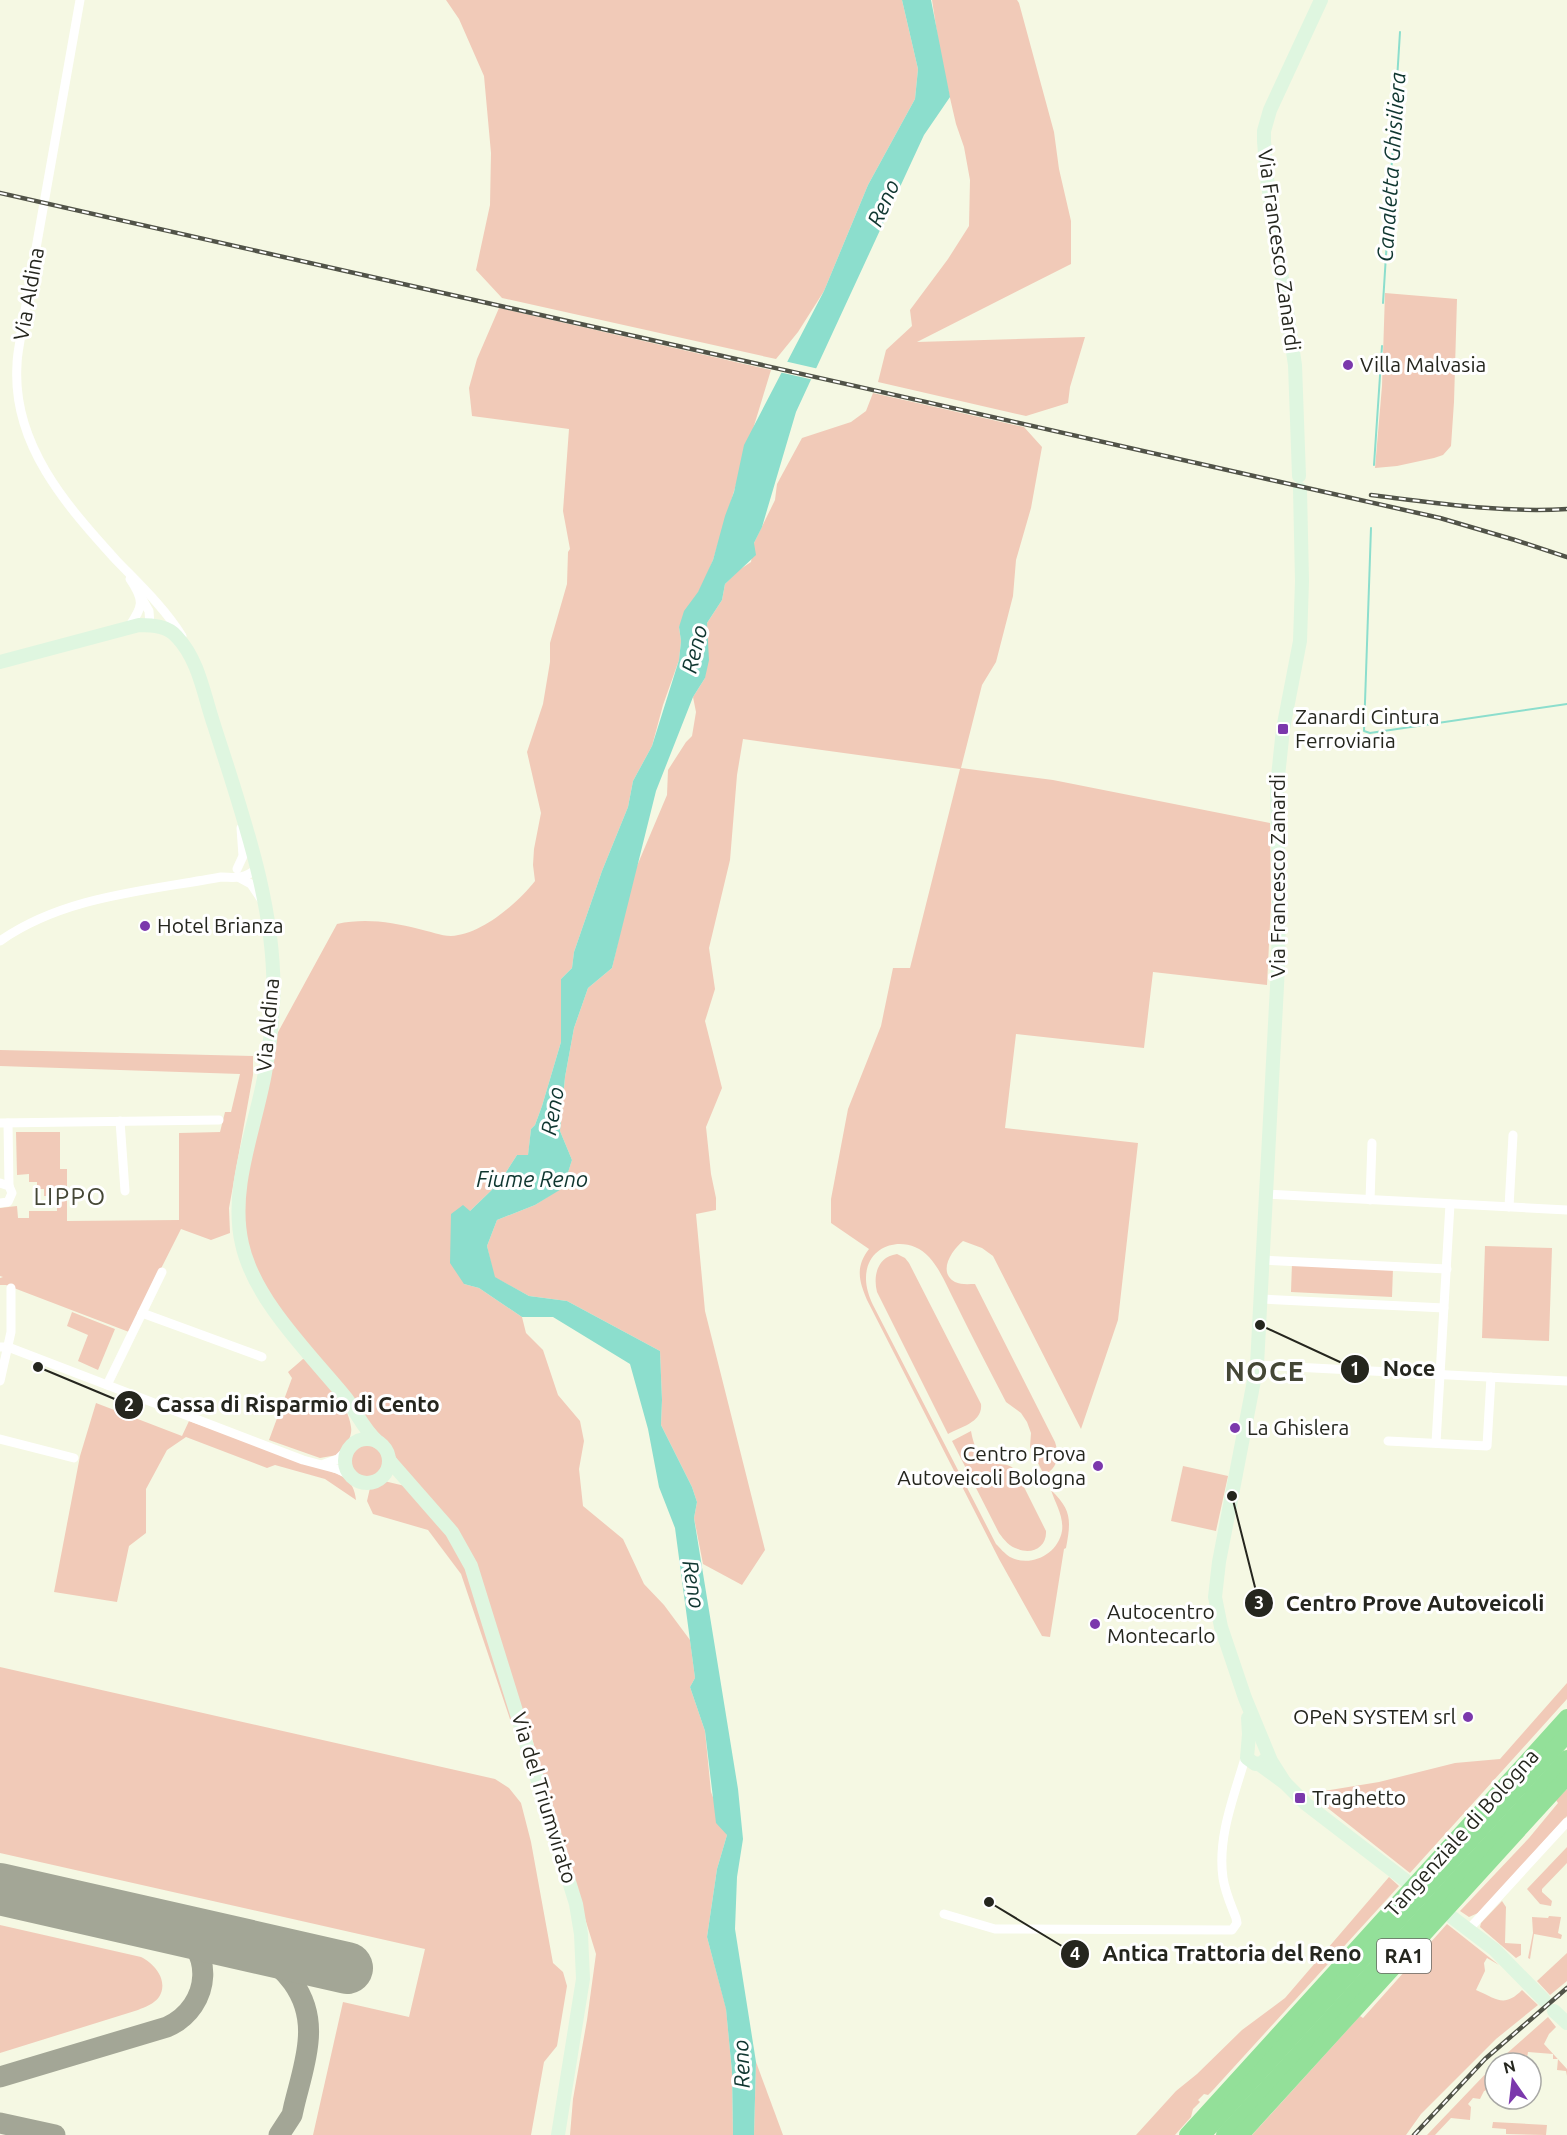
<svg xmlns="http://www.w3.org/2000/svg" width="1567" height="2135" font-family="Ubuntu,sans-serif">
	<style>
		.green { fill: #f1cab8 }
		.water { fill: #8cdecd }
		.pier { fill: #f5f8e3 }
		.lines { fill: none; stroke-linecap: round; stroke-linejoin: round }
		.stream { stroke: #8cdecd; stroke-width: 2 }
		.taxiway { stroke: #a3a696; stroke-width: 21 }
		.runway { stroke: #a3a696; stroke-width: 52 }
		.street { stroke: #fff; stroke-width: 9 }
		.secondary { stroke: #dff6e0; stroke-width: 14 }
		.highway { stroke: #93e099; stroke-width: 16 }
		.rail-casing { stroke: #515348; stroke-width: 4.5 }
		.rail { stroke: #fff; stroke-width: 2; stroke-dasharray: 7; stroke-linecap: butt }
		.poi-dot { fill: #7b38ac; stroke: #fff; stroke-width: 2 }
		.labels { text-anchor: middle; stroke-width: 6; stroke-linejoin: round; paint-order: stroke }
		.shield { fill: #fff; stroke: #666762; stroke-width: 1.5 }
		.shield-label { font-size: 20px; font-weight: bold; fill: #25261e }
		.street-label { font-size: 21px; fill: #25261e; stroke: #fff }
		.poi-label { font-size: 21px; fill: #25261e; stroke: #fff; text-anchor: start }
		.water-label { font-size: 22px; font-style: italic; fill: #0f3630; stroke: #fff }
		.quarter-label { font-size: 24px; letter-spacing: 1.5px; fill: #454736; stroke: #fff }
		.district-label { font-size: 27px; font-weight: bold; letter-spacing: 1.5px; fill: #454736; stroke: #fff }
		.leader { fill: none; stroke: #25261e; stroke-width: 2 }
		.callout-dot { fill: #25261e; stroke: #fff; stroke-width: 2 }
		.mark-label { font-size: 18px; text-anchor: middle; font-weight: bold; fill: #fff }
		.callout-label { font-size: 22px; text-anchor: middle; font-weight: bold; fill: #25261e; stroke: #fff; stroke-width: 6; stroke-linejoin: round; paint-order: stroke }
	</style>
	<rect width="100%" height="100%" fill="#f5f8e3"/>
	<g class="green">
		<path d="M446,0H902L918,69L915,99L868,185L824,291L798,332L776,359L502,298L476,270L490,205L491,153L484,76L459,19Z"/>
		<path d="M932,0H1017L1019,3L1054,132L1059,169L1071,221V264L917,342L1085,337L1070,387L1068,403L1026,416L878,382L886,350L912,326L910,310L948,259L969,226L970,180L964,147L956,124L941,59Z"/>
		<path d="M1385,293L1457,299L1454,402L1451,446L1443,455L1434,458L1397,466L1375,468L1382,386Z"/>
		<path d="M499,308L771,370L713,560L705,580L679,627L681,641L679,660L663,705L652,746L633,781L628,807L602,871L574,952L572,968L561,979V1042L542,1106L535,1125L531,1129L528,1156L517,1155L499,1183L470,1211L464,1284L479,1288L522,1317L526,1333L543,1350L558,1395L580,1421L584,1441L579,1469L583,1506L623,1539L644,1584L664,1605L690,1640L695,1678L690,1687L705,1731L711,1792L727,1835L717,1869L707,1937L726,2008L732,2072L733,2135H570L573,2099L587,2020L596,1954L542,1779L531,1733L522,1713L480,1580L401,1466L388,1444L285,1328L238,1229L259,1067L337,924C365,918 391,922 419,929C429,931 441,936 451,936C481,935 518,903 535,881L533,865L534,849L541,813L527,752L543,704L550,662V643L567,584L568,552L570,549L563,511L569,429L472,416L469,388L477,359Z"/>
		<path d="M873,393L1024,427L1042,447L1031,508L1016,560L1013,596L996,662L982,685L961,768L1053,780L1270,823L1271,903L1267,985L1153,972L1144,1048L1016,1034L1005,1128L1138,1143L1118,1320L1081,1429L993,1256L982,1248L963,1241C952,1250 937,1272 955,1282C961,1285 969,1284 975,1284L1055,1442C1060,1456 1057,1469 1044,1475L1030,1447L1031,1433L1027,1422L1021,1413L1006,1402C989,1369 972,1337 956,1304C948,1289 941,1270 929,1257C910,1236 874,1241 867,1269C864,1282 868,1294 873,1305L996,1544C1000,1548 1005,1554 1010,1557C1031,1568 1058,1554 1062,1531C1064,1516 1055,1503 1051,1490C1072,1510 1071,1521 1066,1548L1064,1549L1050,1637L1042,1636L999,1559L867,1300C859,1281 855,1267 869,1249L831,1223V1199L848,1109L881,1026L893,968H910L960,769L743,739L737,775L730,860L709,948L715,989L705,1021L722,1088L706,1127L711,1174L716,1198V1210L696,1214L705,1311L765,1550L742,1585L703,1564L694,1518L697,1502L692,1487L661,1425L662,1400L660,1351L567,1301L529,1296L494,1277L487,1246L497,1220L535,1205L563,1187L572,1160L560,1131L565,1077L574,1028L588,988L612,968L634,873L667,795L668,770L686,742L692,736L696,712L693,697L705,678L707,623L722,600L725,584L739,570L751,562L754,543L775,500L777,484L802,438L851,422L866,411Z"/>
		<path d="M0,1050L253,1056V1075L229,1208L230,1233L211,1240L181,1229L129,1332L6,1285H0V1278L3,1277L0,1276V1208L17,1206L18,1218H29V1211H57V1196H44V1189H37V1182H29V1174L17,1175L16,1132H60V1169H67V1221L179,1220V1133L220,1132L225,1112H231L240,1074L0,1066Z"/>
		<path d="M1485,1246L1552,1248L1549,1341L1482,1338Z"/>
		<path d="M897,1254L905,1258L909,1263L981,1404C983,1422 961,1427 948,1434L877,1292C873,1276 877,1257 897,1254Z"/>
		<path d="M1292,1263L1393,1268L1392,1297L1291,1292Z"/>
		<path d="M72,1312L115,1329L98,1370L78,1361L88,1335L67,1326Z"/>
		<path d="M303,1359L309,1360C323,1377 349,1405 351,1427C353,1437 344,1449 337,1455L320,1458L269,1440L292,1378L288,1372Z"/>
		<path d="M96,1403L182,1436L189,1421L325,1469C342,1476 354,1479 356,1500L325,1479L275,1465L267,1468L186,1437L167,1450L146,1489V1533L129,1546L117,1602L54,1592L80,1456Z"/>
		<path d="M971,1431C974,1447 979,1461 998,1464C1006,1465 1010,1464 1016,1471L1046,1531C1047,1547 1032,1555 1018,1549C1010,1547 1004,1540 999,1533L952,1441Z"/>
		<circle cx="367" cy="1461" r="17"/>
		<path d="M1183,1466L1228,1476L1216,1531L1171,1521Z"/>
		<path d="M384,1481L405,1486L441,1527L461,1555L515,1724L512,1725L461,1574L428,1530L373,1514L367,1501L370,1488Z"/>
		<path d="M0,1667L495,1779L509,1788L521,1803L531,1842L553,1963L563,1972L567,1986L557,2046L544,2062L531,2135H313L343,2002L409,2017L425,1949L0,1853Z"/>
		<path d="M1567,1683V1699L1410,1873L1320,1802L1324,1791L1379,1782L1455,1763L1500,1759Z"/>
		<path d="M1567,1789V1816L1478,1913L1469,1917L1460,1911L1529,1838L1558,1803L1556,1800Z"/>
		<path d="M1567,1847V1863L1542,1889V1892L1552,1901L1551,1906L1540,1904L1527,1889Z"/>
		<path d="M1389,1877L1399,1886L1213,2090L1208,2095L1204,2094L1198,2100L1200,2102L1193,2109L1191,2117L1175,2135H1136L1176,2091L1197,2074L1242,2030L1285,1998Z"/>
		<path d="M1502,1901L1506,1907L1505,1943L1521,1944V1955L1516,1958L1480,1927L1481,1923Z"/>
		<path d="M1549,1916L1561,1917L1558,1933L1562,1935L1561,1939L1534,1934L1530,1959L1528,1958L1533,1933L1532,1917L1548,1918Z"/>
		<path d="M1447,1924L1499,1965L1487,1958L1484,1963L1485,1971L1476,1990C1497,1999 1504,2008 1522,1990L1538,2005L1496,2039L1421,2114L1406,2135H1252L1360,2016L1363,2018Z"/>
		<path d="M0,1925L141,1957C155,1964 169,1981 159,1997C154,2004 145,2007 138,2010L0,2053Z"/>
		<path d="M1567,1953V1981L1550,1995L1537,1981Z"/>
		<path d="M1548,2017L1556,2027L1549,2034L1544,2044L1567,2069V2076L1566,2071L1557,2070L1558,2059H1553V2054L1528,2052L1527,2058H1520V2063H1496Z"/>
		<path d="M756,2062L783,2135H754Z"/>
		<path d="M1495,2064V2083H1492V2088L1484,2091L1480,2099L1473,2098L1468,2104L1471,2107L1470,2120L1451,2118L1435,2135H1427Z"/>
		<path d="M1493,2122L1547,2125L1546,2135L1506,2134V2129L1492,2128Z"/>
	</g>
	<path class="water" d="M902,0H931L950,97L924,135L796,412L762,527L754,543L756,555L725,584L722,600L707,623L709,660L705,678L693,697L656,791L612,968L588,988L574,1028L565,1077L560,1131L572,1160L563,1188L535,1205L497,1220L487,1246L495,1277L529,1296L567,1301L660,1351L662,1400L661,1425L692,1487L697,1502L694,1518L738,1789L743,1839L737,1877L735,1929L756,2062L754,2135H733L732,2072L726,2009L707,1937L717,1869L727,1835L716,1823L705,1731L690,1687L695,1678L675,1528L659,1487L648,1429L630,1364L553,1317H522L479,1288L464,1284L450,1263L451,1214L463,1205L470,1211L499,1183L517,1155H528L531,1129L535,1125L542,1106L561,1042V979L572,968L574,952L602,871L628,807L633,781L652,746L679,660L681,641L679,627L684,611L698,592L713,560L725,516L734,492L744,445L824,291L868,185L915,99L918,69Z"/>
	<path class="pier" d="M784,361L819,369L814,380L779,372Z"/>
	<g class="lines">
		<g class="stream">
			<path d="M1383,303L1400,32"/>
			<path d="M1374,465L1382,346"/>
			<path d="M1371,528L1364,731L1370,733L1567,704"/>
		</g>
		<g class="taxiway">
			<path d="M244,1944C284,1963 313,1995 308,2042C306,2064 299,2085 294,2106L292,2115L279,2135"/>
			<path d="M0,2077L167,2027C212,2007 217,1944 168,1927"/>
			<path d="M0,2123L55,2135"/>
		</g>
		<path class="runway" d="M0,1889L347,1968"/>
		<g class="street">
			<path d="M80,0L21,333C20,344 17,354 17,365C12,444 66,505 116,560C139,584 164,607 182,636"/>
			<path d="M141,597L149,611L150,625"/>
			<path d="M129,627C143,606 145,601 130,579"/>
			<path d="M237,869L243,856L241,828"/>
			<path d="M240,878L251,884L261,899"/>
			<path d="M0,941C64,896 146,891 221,877C235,878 246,879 257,868"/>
			<path d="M120,1121L125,1191"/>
			<path d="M0,1123L219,1120"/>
			<path d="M8,1123L9,1186"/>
			<path d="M0,1183L9,1186L12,1193L8,1202L0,1203"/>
			<path d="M1266,1194L1567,1210"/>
			<path d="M1370,1200L1372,1143"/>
			<path d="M1509,1207L1513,1135"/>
			<path d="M1262,1260L1447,1269"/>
			<path d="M1261,1299L1444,1308"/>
			<path d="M142,1313L262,1357"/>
			<path d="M0,1347H8L303,1460L337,1469L350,1475"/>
			<path d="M1257,1365L1567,1381"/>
			<path d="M0,1381L11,1332V1288"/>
			<path d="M107,1385L162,1272"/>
			<path d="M0,1439L74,1458"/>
			<path d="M1388,1441L1487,1446L1491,1377"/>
			<path d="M1436,1443L1450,1204"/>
			<path d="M324,1464L338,1459L349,1448"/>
			<path d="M944,1914L995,1929L1232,1930L1237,1923L1236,1918C1231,1905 1225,1892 1223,1878C1217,1836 1235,1794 1246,1755"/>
			<path d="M1469,1929L1567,1822"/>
		</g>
		<g class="secondary">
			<path d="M1299,476L1295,365L1267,178L1264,141V131L1270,110L1321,0"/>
			<path d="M0,662L139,625C153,625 168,626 177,637C199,660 204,696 214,725C242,813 278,912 273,1005C272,1028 269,1051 265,1073C255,1129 229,1188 242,1244C254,1300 310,1354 346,1398C357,1413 364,1430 378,1442"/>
			<circle cx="367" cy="1461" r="22"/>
			<path d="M389,1460L452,1532L471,1566L576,1904L581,1934L583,1979L558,2135"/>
			<path d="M1248,1718L1249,1734L1247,1758L1255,1764L1262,1763L1266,1759"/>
			<path d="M1259,1764L1285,1783L1306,1804L1405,1880"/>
			<path d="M1285,1783L1271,1761L1245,1698L1221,1627L1215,1597L1219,1562L1257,1365L1278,967L1279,902L1277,786L1283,729L1300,641L1302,581L1300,489"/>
			<path d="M1453,1918L1495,1950L1544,2000"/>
			<path d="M1554,2011L1567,2023"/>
		</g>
		<g class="highway">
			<path d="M1187,2135L1567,1717"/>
			<path d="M1203,2135L1567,1735"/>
			<path d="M1224,2135L1567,1758"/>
			<path d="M1241,2135L1567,1777"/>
		</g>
		<g class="rail-casing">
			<g id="rail">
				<path d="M0,193L1440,518L1515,540L1567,557"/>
				<path d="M1371,495C1436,503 1502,513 1567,509"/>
				<path d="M1414,2135L1485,2059L1567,1988"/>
			</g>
		</g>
		<use href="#rail" class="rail"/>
	</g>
	<g class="poi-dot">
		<circle cx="1348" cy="365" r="6"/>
		<rect x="1277" y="723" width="12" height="12" rx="3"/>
		<circle cx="145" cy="926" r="6"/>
		<circle cx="1235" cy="1428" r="6"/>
		<circle cx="1098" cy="1466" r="6"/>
		<circle cx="1095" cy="1624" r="6"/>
		<circle cx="1468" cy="1717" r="6"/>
		<rect x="1294" y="1792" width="12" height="12" rx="3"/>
	</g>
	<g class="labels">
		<rect class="shield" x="1377" y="1939" width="54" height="34" rx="4.5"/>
		<g class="shield-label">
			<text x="1404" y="1963">RA1</text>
		</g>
		<g class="street-label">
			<text transform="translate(1279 250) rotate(82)" y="7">Via Francesco Zanardi</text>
			<text transform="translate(29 294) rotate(-80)" y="7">Via Aldina</text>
			<text transform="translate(1278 876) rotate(-90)" y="7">Via Francesco Zanardi</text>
			<text transform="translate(268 1025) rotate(-85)" y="7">Via Aldina</text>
			<text transform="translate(544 1798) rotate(73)" y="7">Via del Triumvirato</text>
			<text transform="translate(1462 1833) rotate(-48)" y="7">Tangenziale di Bologna</text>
		</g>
		<g class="poi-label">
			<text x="1360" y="372">Villa Malvasia</text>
			<text x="1295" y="724">Zanardi Cintura<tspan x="1295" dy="24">Ferroviaria</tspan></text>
			<text x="157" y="933">Hotel Brianza</text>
			<text x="1247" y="1435">La Ghislera</text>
			<text x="1086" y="1461" text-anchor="end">Centro Prova<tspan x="1086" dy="24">Autoveicoli Bologna</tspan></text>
			<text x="1107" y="1619">Autocentro<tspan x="1107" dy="24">Montecarlo</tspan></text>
			<text x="1456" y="1724" text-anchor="end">OPeN SYSTEM srl</text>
			<text x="1312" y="1805">Traghetto</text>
		</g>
		<g class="water-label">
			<text transform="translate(1391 167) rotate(-86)" y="8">Canaletta Ghisiliera</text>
			<text transform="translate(883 203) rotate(-66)" y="8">Reno</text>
			<text transform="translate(694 649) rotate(-76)" y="8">Reno</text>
			<text transform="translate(552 1111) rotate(-80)" y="8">Reno</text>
			<text x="532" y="1187">Fiume Reno</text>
			<text transform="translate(694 1584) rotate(81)" y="8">Reno</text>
			<text transform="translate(741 2064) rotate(-92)" y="8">Reno</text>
		</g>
		<g class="quarter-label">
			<text x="70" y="1205">LIPPO</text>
		</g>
		<g class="district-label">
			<text x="1265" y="1381">NOCE</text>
		</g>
	</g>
	<path class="leader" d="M1260 1325L1355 1369M38 1367L129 1405M1232 1496L1259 1603M989 1902L1075 1954"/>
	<g class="callout-dot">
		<circle cx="1260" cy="1325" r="6"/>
		<circle cx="38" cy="1367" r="6"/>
		<circle cx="1232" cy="1496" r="6"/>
		<circle cx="989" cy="1902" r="6"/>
		<circle cx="1355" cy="1369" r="15"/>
		<circle cx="129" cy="1405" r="15"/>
		<circle cx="1259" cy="1603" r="15"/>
		<circle cx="1075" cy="1954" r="15"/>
	</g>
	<g class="mark-label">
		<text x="1355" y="1375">1</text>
		<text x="129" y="1411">2</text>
		<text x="1259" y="1609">3</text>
		<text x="1075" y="1960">4</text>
	</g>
	<g class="callout-label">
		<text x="1409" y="1376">Noce</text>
		<text x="298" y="1412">Cassa di Risparmio di Cento</text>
		<text x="1415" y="1611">Centro Prove Autoveicoli</text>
		<text x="1232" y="1961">Antica Trattoria del Reno</text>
	</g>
	<g transform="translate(1513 2081) rotate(346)"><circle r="28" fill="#ffffff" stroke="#a8a8a5" stroke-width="1.5"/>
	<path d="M0-4.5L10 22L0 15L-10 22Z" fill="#7b38ac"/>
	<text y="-9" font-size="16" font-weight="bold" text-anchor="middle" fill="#25261e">N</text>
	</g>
</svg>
